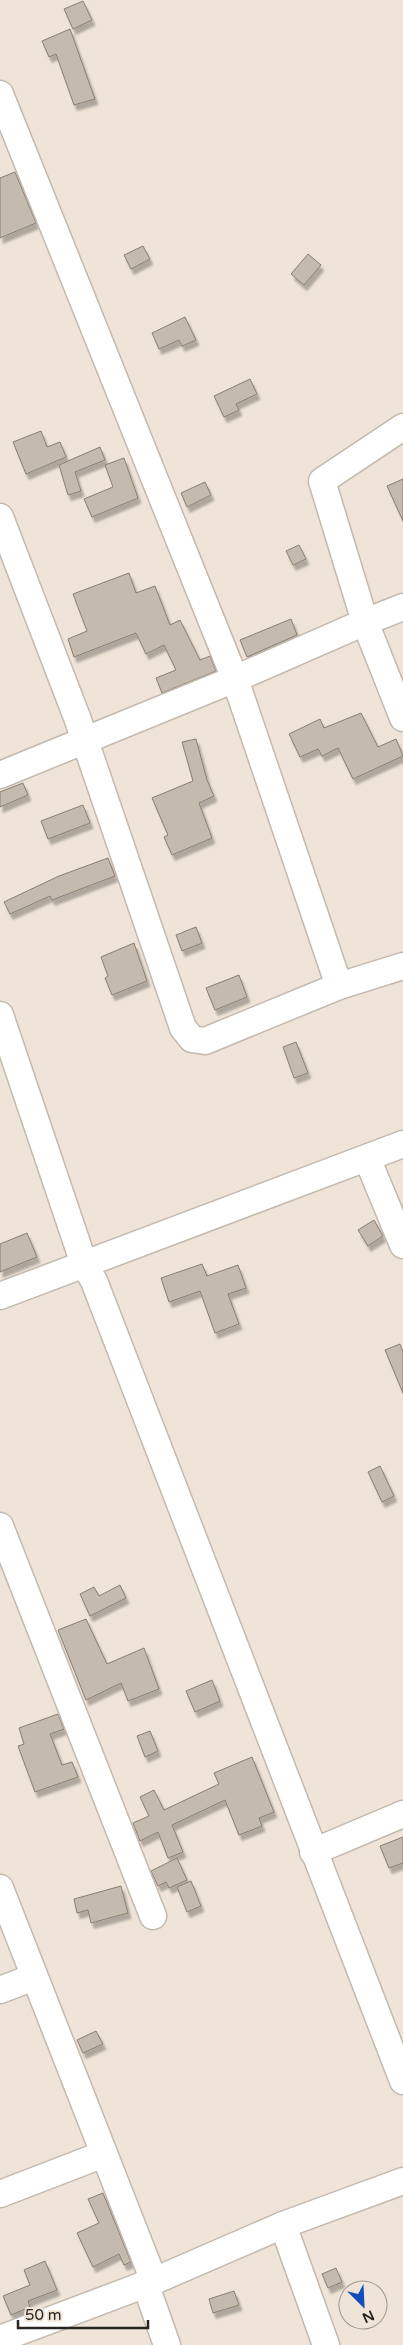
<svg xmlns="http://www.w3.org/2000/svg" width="403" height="2345" font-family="'Varela Round',sans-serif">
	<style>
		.building { fill: #c4baae; stroke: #887e73; filter: url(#shadow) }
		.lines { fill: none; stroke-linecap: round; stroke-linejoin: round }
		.minor-casing { stroke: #c3b9ad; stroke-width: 29 }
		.minor { stroke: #fff; stroke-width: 26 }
	</style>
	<defs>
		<filter id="shadow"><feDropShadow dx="3" dy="5.5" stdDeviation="1" flood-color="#0004"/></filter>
	</defs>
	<rect width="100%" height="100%" fill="#efe4d7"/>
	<g class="building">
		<path d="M83,1L92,20L73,29L64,9Z"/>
		<path d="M70,29L95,99L74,105L56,54L49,57L42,41Z"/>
		<path d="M15,172L36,223L0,238V178Z"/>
		<path d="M143,246L150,259L131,269L124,255Z"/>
		<path d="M308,254L321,265L304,285L291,274Z"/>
		<path d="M185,317L196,340L182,346L179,340L159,349L152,333Z"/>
		<path d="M250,379L257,394L236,404L239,410L224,417L214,396Z"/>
		<path d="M41,431L47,447L60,442L66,457L26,474L13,442Z"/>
		<path d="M100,447L105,460L75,472L81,491L68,495L59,465Z"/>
		<path d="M124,458L138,498L92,517L84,499L113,487L105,465Z"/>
		<path d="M403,479V521L387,486Z"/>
		<path d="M205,482L211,495L187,507L181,493Z"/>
		<path d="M299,545L306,559L293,565L286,551Z"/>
		<path d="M129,573L136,593L155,586L170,625L180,620L200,660L210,656L216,671L162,693L156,678L176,670L164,645L146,654L136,633L74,657L68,639L87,631L73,594Z"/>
		<path d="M291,619L297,635L247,657L240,640Z"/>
		<path d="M361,713L378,747L396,739L403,756L353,779L338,748L322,756L318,749L300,757L289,734L320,719L324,728Z"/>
		<path d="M196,739L207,780L214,796L199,803L212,838L172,855L164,837L168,835L152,798L193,781L182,742Z"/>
		<path d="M23,783L28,795L0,807V792Z"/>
		<path d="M83,805L90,823L48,839L41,821Z"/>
		<path d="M108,858L115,876L52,900L50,896L10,914L4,902L59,876Z"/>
		<path d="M196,927L202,943L182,951L176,935Z"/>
		<path d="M134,943L147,981L112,995L105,978L108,976L101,957Z"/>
		<path d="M239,975L247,997L215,1010L206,988Z"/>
		<path d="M296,1042L308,1073L294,1078L283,1047Z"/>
		<path d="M374,1220L383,1236L368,1246L358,1230Z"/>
		<path d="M27,1233L37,1257L0,1272V1244Z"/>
		<path d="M202,1264L207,1276L238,1265L246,1288L228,1294L239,1324L215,1333L200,1291L169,1302L161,1278Z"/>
		<path d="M400,1344L403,1352V1393L385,1350Z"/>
		<path d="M380,1466L394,1496L382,1502L368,1472Z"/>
		<path d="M120,1585L126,1598L90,1616L80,1594L94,1587L99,1596Z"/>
		<path d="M86,1619L107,1664L144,1648L159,1689L128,1701L121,1683L86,1700L58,1630Z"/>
		<path d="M212,1680L220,1701L195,1712L186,1691Z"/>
		<path d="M58,1714L64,1729L50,1734L62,1765L72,1762L78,1777L35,1792L18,1746L24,1744L19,1728Z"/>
		<path d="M150,1731L158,1751L145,1757L137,1736Z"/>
		<path d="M252,1757L274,1812L259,1818L262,1826L239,1835L225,1800L172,1825L183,1852L168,1858L158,1832L140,1841L133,1823L149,1816L140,1797L154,1790L164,1810L219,1784L214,1773Z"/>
		<path d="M403,1837V1863L389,1868L380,1846Z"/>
		<path d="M177,1858L187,1880L169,1888L166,1882L158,1886L151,1871Z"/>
		<path d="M191,1881L201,1906L187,1912L177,1887Z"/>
		<path d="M121,1886L128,1913L91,1923L88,1910L77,1913L74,1899Z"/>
		<path d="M96,2031L103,2044L83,2053L77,2040Z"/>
		<path d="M103,2193L131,2262L124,2265L119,2254L93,2267L77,2233L99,2223L88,2199Z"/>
		<path d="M45,2261L57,2290L28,2301L30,2307L11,2315L3,2296L30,2285L24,2270Z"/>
		<path d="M336,2268L342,2282L328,2288L322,2274Z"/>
		<path d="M234,2291L239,2305L213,2313L209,2299Z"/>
	</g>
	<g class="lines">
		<g class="minor-casing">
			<g id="minor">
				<path d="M0,94L235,679L339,986"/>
				<path d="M0,517L78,720L183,1028L192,1039L205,1041L339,986L403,966"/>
				<path d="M403,607L365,622L403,718"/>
				<path d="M0,775L235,679L365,622L322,481L403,427"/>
				<path d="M0,1015L84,1264L94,1281L403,2081"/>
				<path d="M367,1158L403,1245"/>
				<path d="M0,1296L403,1144"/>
				<path d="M0,1526L153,1916"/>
				<path d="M313,1852L403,1814"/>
				<path d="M0,1888L154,2281"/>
				<path d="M0,1990L34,1977"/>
				<path d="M0,2194L104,2154"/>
				<path d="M283,2225L326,2345"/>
				<path d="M145,2283L167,2345"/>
				<path d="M0,2339L154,2281L283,2225L403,2181"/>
			</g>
		</g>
		<use href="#minor" class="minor"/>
	</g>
	<g transform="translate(363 2305) rotate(156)"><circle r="24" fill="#efe4d7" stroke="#9f978d"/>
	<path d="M0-4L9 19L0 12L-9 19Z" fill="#124eba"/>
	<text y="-8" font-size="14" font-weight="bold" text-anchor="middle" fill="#28241f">N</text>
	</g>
	<path d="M18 2320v8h130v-8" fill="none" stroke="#28241f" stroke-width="2.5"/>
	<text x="25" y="2320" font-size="15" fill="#28241f" stroke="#efe4d7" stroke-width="4" paint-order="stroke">50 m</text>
</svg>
